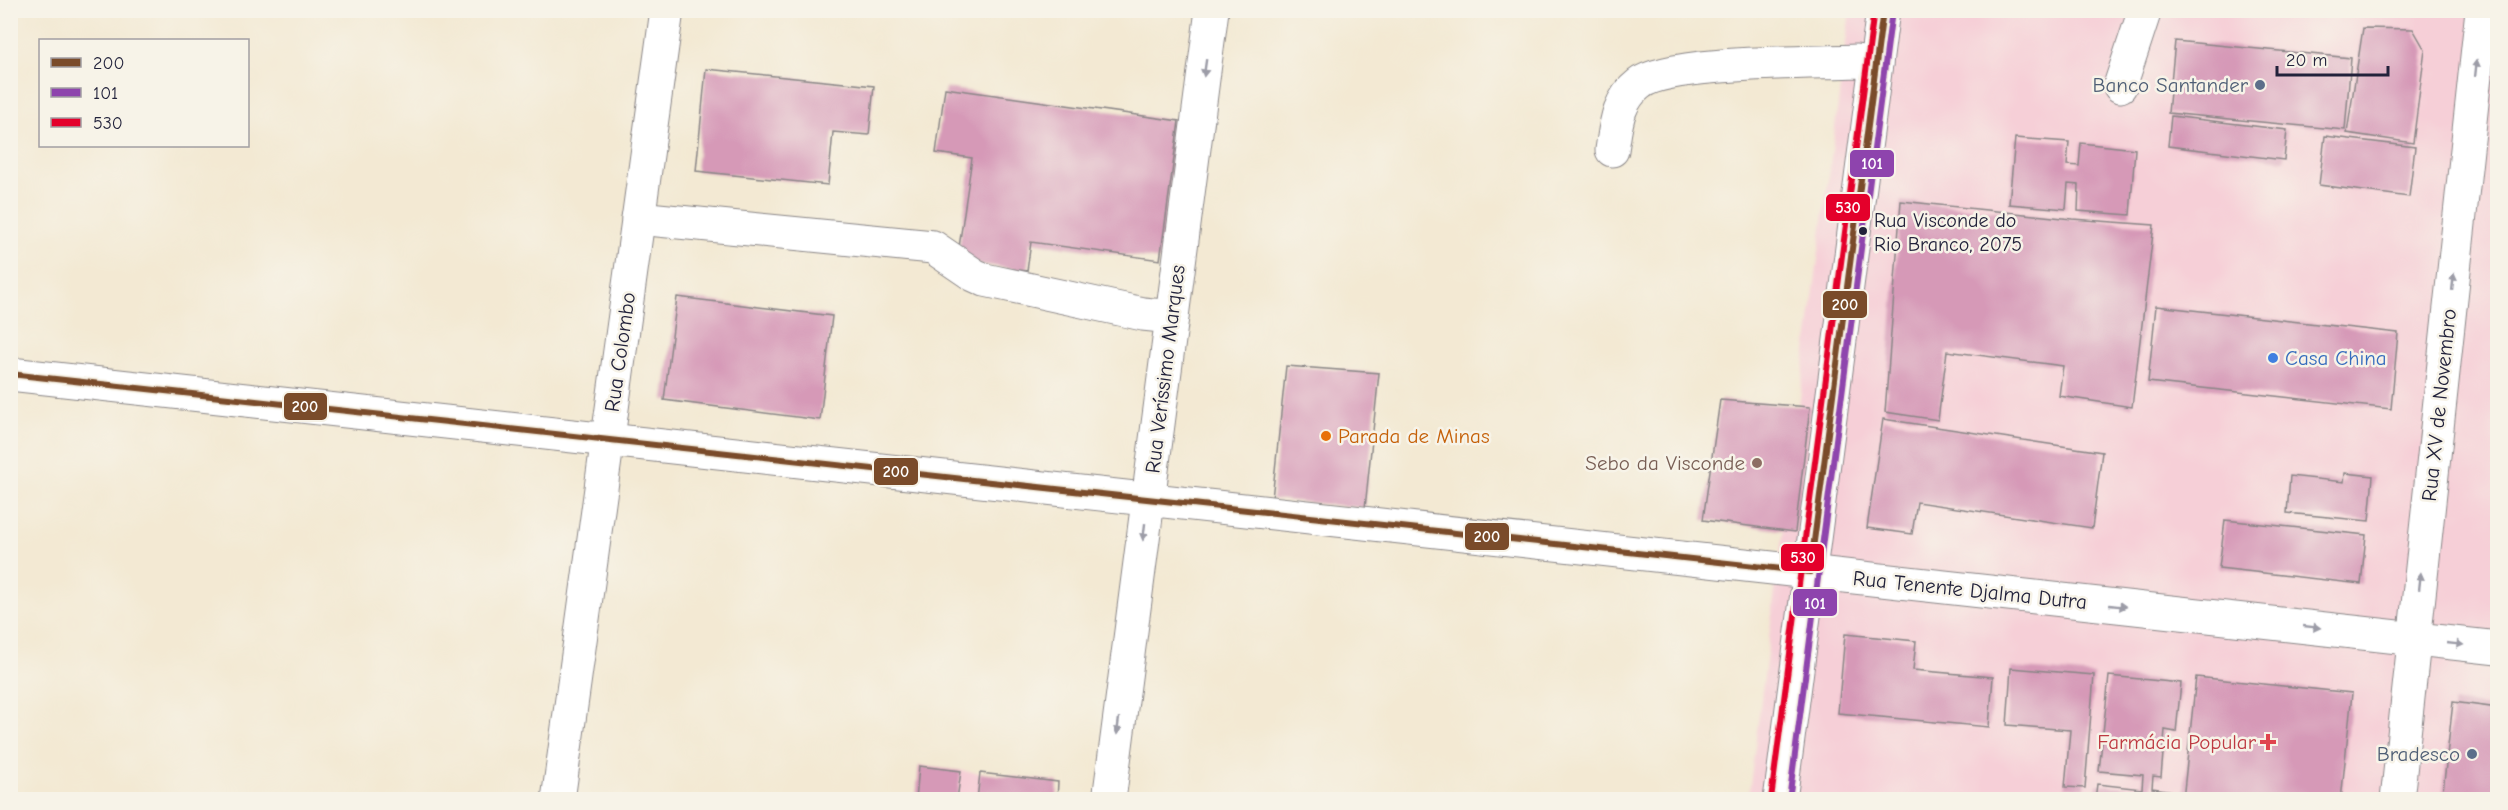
<svg xmlns="http://www.w3.org/2000/svg" width="2508" height="810" font-family="'Comic Neue',sans-serif">
	<style>
		.built { fill: #f6cfd7 }
		.building { fill: #d699b7 }
		.lines { fill: none; stroke-linecap: round; stroke-linejoin: round }
		.minor-casing { stroke: #8a8687; stroke-width: 35 }
		.major-casing { stroke: #8a8687; stroke-width: 35 }
		.minor { stroke: #fff; stroke-width: 33 }
		.major { stroke: #fff; stroke-width: 33 }
		.bus-1-casing { stroke: #f7f3e8; stroke-width: 10 }
		.bus-2-casing { stroke: #f7f3e8; stroke-width: 10 }
		.bus-3-casing { stroke: #f7f3e8; stroke-width: 10 }
		.bus-1 { stroke: #7a4b2a; stroke-width: 6 }
		.bus-2 { stroke: #8e44ad; stroke-width: 6 }
		.bus-3 { stroke: #e4002b; stroke-width: 6 }
		.oneway { fill: #9c9ca7 }
		.service-dot { fill: #5c6f8a; stroke: #f7f3e8; stroke-width: 2 }
		.bus-dot { fill: #22223b; stroke: #f7f3e8; stroke-width: 2 }
		.shop-dot { fill: #3f7fe0; stroke: #f7f3e8; stroke-width: 2 }
		.food-dot { fill: #e8710a; stroke: #f7f3e8; stroke-width: 2 }
		.education-dot { fill: #8d6e63; stroke: #f7f3e8; stroke-width: 2 }
		.health-dot { fill: #e0444e; stroke: #f7f3e8; stroke-width: 2 }
		.labels { text-anchor: middle; stroke-width: 5; stroke-linejoin: round; paint-order: stroke }
		.bus-label { font-size: 20px; fill: #22223b; stroke: #f7f3e8; text-anchor: start }
		.service-label { font-size: 21px; fill: #4e5e75; stroke: #f7f3e8; text-anchor: end }
		.street-label { font-size: 21px; fill: #22223b; stroke: #f7f3e8 }
		.shop-label { font-size: 21px; fill: #366cbe; stroke: #f7f3e8; text-anchor: start }
		.food-label { font-size: 21px; fill: #c56008; stroke: #f7f3e8; text-anchor: start }
		.education-label { font-size: 21px; fill: #785e54; stroke: #f7f3e8; text-anchor: end }
		.health-label { font-size: 21px; fill: #be3a42; stroke: #f7f3e8; text-anchor: end }
		.line-badge { stroke: #f7f3e8; stroke-width: 2 }
		.badge-label { font-size: 16px; text-anchor: middle; font-weight: bold; fill: #fff }
	</style>
	<rect width="100%" height="100%" fill="#f7f3e8"/>
	<filter id="ink" filterUnits="userSpaceOnUse"><feTurbulence type="fractalNoise" baseFrequency=".0167" numOctaves="2"/><feDisplacementMap in="SourceGraphic" scale="12" xChannelSelector="R" yChannelSelector="G"/><feConvolveMatrix kernelMatrix="1 2 1 2 8 2 1 2 1" color-interpolation-filters="sRGB"/></filter>
	<filter id="wash" filterUnits="userSpaceOnUse"><feTurbulence type="fractalNoise" baseFrequency=".008" numOctaves="4" result="noise"/><feDisplacementMap in="SourceGraphic" scale="24" xChannelSelector="R" yChannelSelector="G"/><feGaussianBlur stdDeviation="1.35" result="paint"/><feColorMatrix in="noise" values="0 0 0 0 0 0 0 0 0 0 0 0 0 0 0 0 0 1.4 0 .05"/><feComposite in="paint" operator="in"/></filter>
	<g filter="url(#wash)">
		<rect width="100%" height="100%" fill="#f3e9d3"/>
		<g class="built">
			<path d="M1850,11H2497V799L1748,800Z"/>
			<path d="M919,766L1058,782L1057,799L916,800Z"/>
		</g>
		<g id="blocks">
			<g class="building">
				<path d="M2363,28L2413,29L2425,50L2413,143L2347,133Z"/>
				<path d="M2175,41L2351,58L2345,130L2168,113Z"/>
				<path d="M706,69L874,86L869,135L833,132L828,185L696,171Z"/>
				<path d="M945,88L1179,121L1160,260L1031,242L1027,271L957,261L972,158L936,153Z"/>
				<path d="M2171,116L2287,130L2284,160L2168,146Z"/>
				<path d="M2325,136L2415,147L2409,197L2319,185Z"/>
				<path d="M2015,138L2069,142L2067,165L2079,166L2081,143L2135,149L2130,215L2078,211L2079,185L2068,184L2066,209L2009,204Z"/>
				<path d="M1901,201L2072,219L2154,225L2132,407L2059,396L2063,366L1947,351L1938,420L1885,412Z"/>
				<path d="M677,297L832,316L820,420L664,400Z"/>
				<path d="M2156,306L2398,333L2391,409L2148,382Z"/>
				<path d="M1286,366L1379,373L1365,508L1272,499Z"/>
				<path d="M1720,400L1810,407L1795,532L1703,520Z"/>
				<path d="M1883,419L2102,452L2092,528L1917,502L1912,534L1867,528Z"/>
				<path d="M2345,473L2373,476L2369,521L2287,513L2290,476L2344,482Z"/>
				<path d="M2225,520L2366,535L2361,584L2219,568Z"/>
				<path d="M1845,634L1916,641L1913,670L1993,677L1989,727L1838,713Z"/>
				<path d="M2011,668L2094,675L2085,788L2065,787L2070,730L2007,725Z"/>
				<path d="M2109,676L2181,683L2176,732L2165,730L2161,777L2153,776L2152,788L2173,791L2172,800H2095L2097,784L2142,789L2143,775L2099,771Z"/>
				<path d="M2196,677L2352,693L2341,800H2183Z"/>
				<path d="M2453,702L2498,708V800H2442Z"/>
				<path d="M919,766L961,771L957,800H916Z"/>
				<path d="M980,773L1058,782L1057,800H977Z"/>
			</g>
		</g>
	</g>
	<g filter="url(#ink)">
		<use href="#blocks" fill-opacity="0" stroke="#8a8687" stroke-width="1.5"/>
		<g class="lines">
			<g class="minor-casing">
				<g id="minor">
					<path d="M2120,86L2145,10"/>
					<path d="M1612,150C1616,125 1617,101 1639,84C1667,61 1814,63 1856,61L1876,64"/>
					<path d="M638,218L933,247L974,275L985,280L1143,314L1172,317"/>
					<path d="M558,800L667,10"/>
					<path d="M2397,800L2482,10"/>
				</g>
			</g>
			<g class="major-casing">
				<g id="major">
					<path d="M10,374L2498,648"/>
					<path d="M1109,800L1212,10"/>
					<path d="M1780,800L1883,10"/>
				</g>
			</g>
			<use href="#minor" class="minor"/>
			<use href="#major" class="major"/>
			<g class="bus-1-casing">
				<path id="bus-1" d="M10,374L1810,572L1883,10"/>
			</g>
			<g class="bus-2-casing">
				<path id="bus-2" d="M1789,800L1892,11"/>
			</g>
			<g class="bus-3-casing">
				<path id="bus-3" d="M1771,799L1874,10"/>
			</g>
			<use href="#bus-1" class="bus-1"/>
			<use href="#bus-2" class="bus-2"/>
			<use href="#bus-3" class="bus-3"/>
		</g>
		<defs><path id="oneway-solid" d="M-6-.8H1V-3.2L6.5 0L1 3.2V.8H-6Z" transform="scale(1.5)"/></defs>
		<g class="oneway">
			<use href="#oneway-solid" transform="translate(1205 68) rotate(98)"/>
			<use href="#oneway-solid" transform="translate(2476 68) rotate(-84)"/>
			<use href="#oneway-solid" transform="translate(2453 282) rotate(-84)"/>
			<use href="#oneway-solid" transform="translate(1144 532) rotate(97)"/>
			<use href="#oneway-solid" transform="translate(2420 581) rotate(-84)"/>
			<use href="#oneway-solid" transform="translate(2118 606) rotate(6)"/>
			<use href="#oneway-solid" transform="translate(2312 627) rotate(6)"/>
			<use href="#oneway-solid" transform="translate(2455 644) rotate(6)"/>
			<use href="#oneway-solid" transform="translate(1118 726) rotate(97)"/>
		</g>
	</g>
	<g class="service-dot">
		<circle cx="2260" cy="85" r="6"/>
		<circle cx="2472" cy="754" r="6"/>
	</g>
	<circle class="bus-dot" cx="1863" cy="231" r="5"/>
	<circle class="shop-dot" cx="2273" cy="358" r="6"/>
	<circle class="food-dot" cx="1326" cy="436" r="6"/>
	<circle class="education-dot" cx="1757" cy="463" r="6"/>
	<path class="health-dot" d="M2265 733h6v6h6v6h-6v6h-6v-6h-6v-6h6z"/>
	<g class="labels">
		<g class="bus-label">
			<text x="1874" y="227">Rua Visconde do<tspan x="1874" dy="24">Rio Branco, 2075</tspan></text>
		</g>
		<g class="service-label">
			<text x="2248" y="92">Banco Santander</text>
			<text x="2460" y="761">Bradesco</text>
		</g>
		<g class="street-label">
			<text transform="translate(620 352) rotate(-82)" y="7">Rua Colombo</text>
			<text transform="translate(1165 369) rotate(-83)" y="7">Rua Veríssimo Marques</text>
			<text transform="translate(2439 405) rotate(-84)" y="7">Rua XV de Novembro</text>
			<text transform="translate(1970 590) rotate(6)" y="7">Rua Tenente Djalma Dutra</text>
		</g>
		<g class="shop-label">
			<text x="2285" y="365">Casa China</text>
		</g>
		<g class="food-label">
			<text x="1338" y="443">Parada de Minas</text>
		</g>
		<g class="education-label">
			<text x="1745" y="470">Sebo da Visconde</text>
		</g>
		<g class="health-label">
			<text x="2256" y="749">Farmácia Popular</text>
		</g>
	</g>
	<g class="line-badge">
		<rect x="1849" y="149" width="46" height="29" rx="6" fill="#8e44ad"/>
		<rect x="1825" y="193" width="46" height="29" rx="6" fill="#e4002b"/>
		<rect x="1822" y="290" width="46" height="29" rx="6" fill="#7a4b2a"/>
		<rect x="283" y="392" width="45" height="29" rx="6" fill="#7a4b2a"/>
		<rect x="873" y="457" width="46" height="29" rx="6" fill="#7a4b2a"/>
		<rect x="1464" y="522" width="46" height="29" rx="6" fill="#7a4b2a"/>
		<rect x="1780" y="543" width="45" height="29" rx="6" fill="#e4002b"/>
		<rect x="1792" y="588" width="46" height="29" rx="6" fill="#8e44ad"/>
	</g>
	<g class="badge-label">
		<text x="1872" y="169">101</text>
		<text x="1848" y="213">530</text>
		<text x="1845" y="310">200</text>
		<text x="305" y="412">200</text>
		<text x="896" y="477">200</text>
		<text x="1487" y="542">200</text>
		<text x="1803" y="563">530</text>
		<text x="1815" y="609">101</text>
	</g>
	<rect width="2508" height="810" fill="none" stroke="#f7f3e8" stroke-width="36"/>
	<rect x="39" y="39" width="210" height="108" fill="#f7f3e8" stroke="#a29fa3" stroke-width="1.5"/>
	<rect x="51" y="58" width="30" height="9" fill="#7a4b2a" stroke="#a29fa3" stroke-width="1.5"/>
	<text x="93" y="69" font-size="18" fill="#22223b">200</text>
	<rect x="51" y="88" width="30" height="9" fill="#8e44ad" stroke="#a29fa3" stroke-width="1.5"/>
	<text x="93" y="99" font-size="18" fill="#22223b">101</text>
	<rect x="51" y="118" width="30" height="9" fill="#e4002b" stroke="#a29fa3" stroke-width="1.5"/>
	<text x="93" y="129" font-size="18" fill="#22223b">530</text>
	<path d="M2277 66v9h111v-9" fill="none" stroke="#22223b" stroke-width="3"/>
	<text x="2286" y="66" font-size="18" fill="#22223b" stroke="#f7f3e8" stroke-width="4.5" paint-order="stroke">20 m</text>
</svg>
